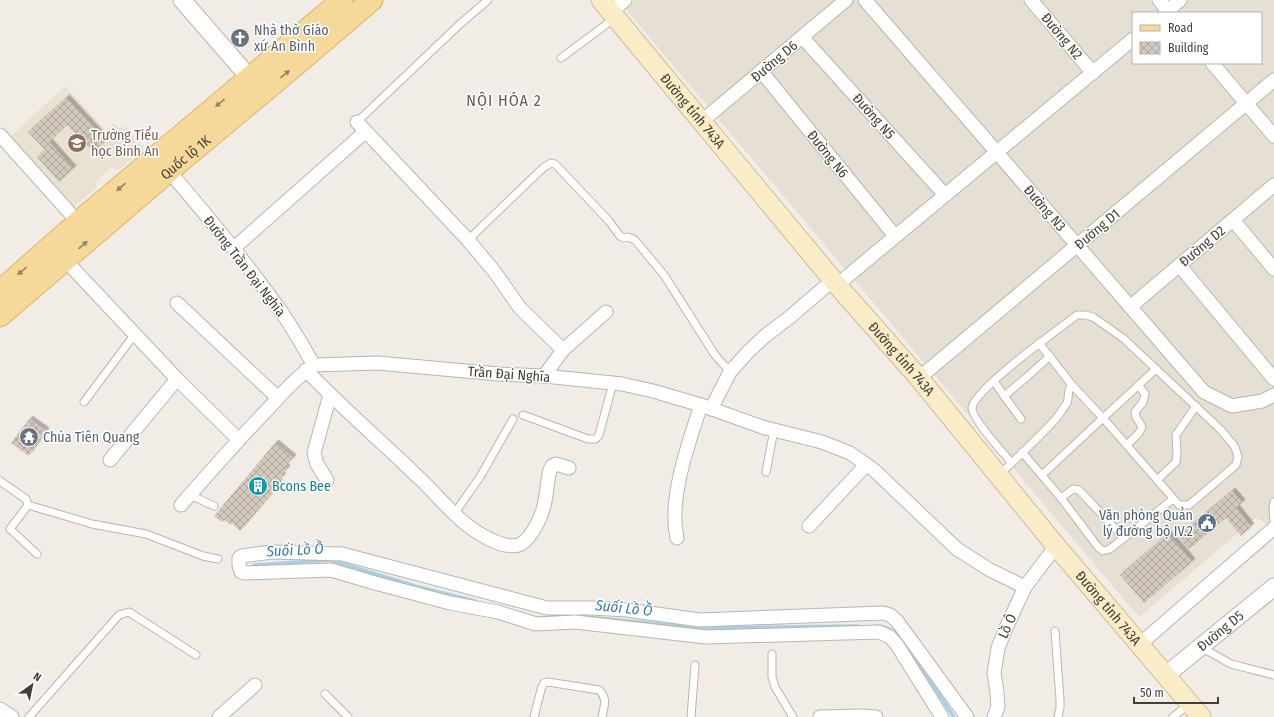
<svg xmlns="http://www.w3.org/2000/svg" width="1274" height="717" font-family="'Fira Sans Condensed',sans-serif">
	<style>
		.residential { fill: #e5dfd4; fill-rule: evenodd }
		.education { fill: #e9e2d1 }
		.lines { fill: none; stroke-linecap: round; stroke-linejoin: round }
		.stream { stroke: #a6d0ea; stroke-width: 3.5 }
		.building { fill: url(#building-cross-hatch); filter: url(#shadow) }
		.service-casing { stroke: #bcb5a9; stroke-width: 9 }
		.minor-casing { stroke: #bcb5a9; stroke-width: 15 }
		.tertiary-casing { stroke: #bcb5a9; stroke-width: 19 }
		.secondary-casing { stroke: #cebe98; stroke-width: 21 }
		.primary-casing { stroke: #d9b56c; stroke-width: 23 }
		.service { stroke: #fff; stroke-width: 7 }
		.minor { stroke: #fff; stroke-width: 13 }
		.tertiary { stroke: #fff; stroke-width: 17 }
		.secondary { stroke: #faecc7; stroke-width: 19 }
		.primary { stroke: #f6d99a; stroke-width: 21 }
		.oneway { fill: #948463 }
		.labels { text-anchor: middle; stroke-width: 3; stroke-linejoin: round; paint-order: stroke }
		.worship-label { font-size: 14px; fill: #5b616d; stroke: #fff; text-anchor: start }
		.street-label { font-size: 14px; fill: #433e36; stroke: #fff }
		.education-label { font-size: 14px; fill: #785e54; stroke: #fff; text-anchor: start }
		.culture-label { font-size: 14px; fill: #0d838f; stroke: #fff; text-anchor: start }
		.service-label { font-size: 14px; fill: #4e5e75; stroke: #fff; text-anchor: end }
		.water-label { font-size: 15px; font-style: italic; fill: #387ba6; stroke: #fff }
		.quarter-label { font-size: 16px; letter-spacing: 1px; fill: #655b4e; stroke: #fff }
	</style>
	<defs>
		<pattern id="building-cross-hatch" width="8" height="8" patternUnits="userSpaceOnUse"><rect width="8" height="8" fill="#d2c9bc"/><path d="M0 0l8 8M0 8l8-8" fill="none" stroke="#aca59a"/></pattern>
		<filter id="shadow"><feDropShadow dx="3.5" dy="-3.5" stdDeviation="0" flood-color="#0004"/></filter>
	</defs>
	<rect width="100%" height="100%" fill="#f1ede6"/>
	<path class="residential" d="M618,0H1274V527L1256,518L1139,617ZM1133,13H1261V63H1133Z"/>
	<path class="education" d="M65,86L106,130L114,123L118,129L125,126L144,149L120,169L111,168L96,181V188L73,208L10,137Z"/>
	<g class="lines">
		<g class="stream">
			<path d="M254,565L330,560L415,586L475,601"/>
			<path d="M586,617L704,628L858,626"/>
			<path d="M876,626C885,626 891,628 896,635"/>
			<path d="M905,646L916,660L954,717"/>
		</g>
	</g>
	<g class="building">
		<path d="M66,98L106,141L94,152L67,125L49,142L73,169L59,182L37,157L45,150L28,132Z"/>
		<path d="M29,419L46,431L29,456L11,443Z"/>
		<path d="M275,443L293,458L285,467L287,469L281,475L283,476L278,482L279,483L275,490L240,531L232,523L231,525L224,520L222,522L214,516Z"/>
		<path d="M1232,491L1242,503L1236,508L1251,527L1241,536L1226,518L1189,549L1178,536Z"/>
		<path d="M1168,534L1192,562L1144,603L1120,575Z"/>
	</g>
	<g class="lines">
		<g class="service-casing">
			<g id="service">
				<path d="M561,58L615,18"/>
				<path d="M357,122L460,24L488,0"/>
				<path d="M468,240L543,168L551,163L555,164L609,221L620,236L624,238L628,237L635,240L664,275L715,355L730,372"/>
				<path d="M1039,343L1072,385"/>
				<path d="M994,381L1004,396"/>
				<path d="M84,402L135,334"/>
				<path d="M523,415L588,439H596L599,435L613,383"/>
				<path d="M1021,419L1004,396L1028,376L1050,356"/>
				<path d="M1127,445L1139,433L1142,427L1136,417L1135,412L1143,402L1145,394L1138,385"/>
				<path d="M1022,452L1061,498L1098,547L1103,551L1110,549L1173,499"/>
				<path d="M766,472L774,430"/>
				<path d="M999,475C1016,459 1034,442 1050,425C1057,419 1062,410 1067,403C1070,396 1066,391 1072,385L1103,418L1156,369L1123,338L1093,317L1085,315H1077C1059,329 974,389 972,408C972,419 1004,454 1012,463"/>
				<path d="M1042,475L1103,418L1179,505H1189L1236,465L1238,457L1235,447L1221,430L1156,369"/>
				<path d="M1157,480L1176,462L1177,454L1176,435L1196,406"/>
				<path d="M0,481L26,499L28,505L10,529L37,554"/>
				<path d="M190,495L214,506"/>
				<path d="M1061,498L1073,489L1079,490L1124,538"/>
				<path d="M1274,502L1273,509L1274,521"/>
				<path d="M28,505L92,524L146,534L203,556L218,559"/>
				<path d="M454,514L480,477L513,419"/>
				<path d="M1055,631L1060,700V708L1058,717"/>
				<path d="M1201,647L1231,664L1274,675"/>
				<path d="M772,654V677L775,687L793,717"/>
				<path d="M325,694L348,717"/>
				<path d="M29,717L119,615L129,612L196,655"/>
				<path d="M534,717L542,686L544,683L548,682L599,690C608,699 604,706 602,717"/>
				<path d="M691,717L695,665"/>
				<path d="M1173,717L1189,704"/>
			</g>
		</g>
		<g class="minor-casing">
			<g id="minor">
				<path d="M865,0L1204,392L1232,406L1262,401L1274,395"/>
				<path d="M1031,0L1093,73"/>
				<path d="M1159,0L1170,13"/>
				<path d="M611,12L625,0"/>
				<path d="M1165,13L1180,0"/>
				<path d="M803,38L945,195"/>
				<path d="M1212,63L1274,136"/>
				<path d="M761,71L895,236"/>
				<path d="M702,121L846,0"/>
				<path d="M357,122L468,240L494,271L520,308L563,350L544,376"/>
				<path d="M0,135L78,222"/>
				<path d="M169,171C207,216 246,262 280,310C293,328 303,347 314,365"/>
				<path d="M1233,220L1274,269"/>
				<path d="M234,248L365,132"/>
				<path d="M65,260L177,379L239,440"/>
				<path d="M1179,265L1274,379"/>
				<path d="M837,285L1133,39"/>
				<path d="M177,303L278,398"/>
				<path d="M1130,307L1274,185"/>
				<path d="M563,350L606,312"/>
				<path d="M314,365L378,363L498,374L544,376L622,384L653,391L701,405L762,427L822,442L850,453L874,470L957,549L990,570L1025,587"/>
				<path d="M306,370C341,407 380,440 416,475C435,492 450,513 471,528C482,536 507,551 521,544C532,537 541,518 544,506C547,494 547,481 550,470L552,466L556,464L569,468"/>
				<path d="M919,378L1274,80"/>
				<path d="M711,409L730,372L748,352L765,336L790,317L833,280"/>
				<path d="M110,460L177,379"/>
				<path d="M327,480L317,464L314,453L330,395"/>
				<path d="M181,505C209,473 237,441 267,410C281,395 296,377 313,366"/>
				<path d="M809,526L866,465"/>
				<path d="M677,538C668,499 689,442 701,405"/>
				<path d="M1140,644L1274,528"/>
				<path d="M0,709L12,717"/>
				<path d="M219,717L255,685"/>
				<path d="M820,717L863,716L876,717"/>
				<path d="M942,717L897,645L890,637L879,632L706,637L575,622L536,624L498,612L450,603L375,583L331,570L244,573L241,572L239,565V558L242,556L272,552L342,554L547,608H592L627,610L700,620L883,613L890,615L897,621L967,717"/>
				<path d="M994,717L998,707L997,692L994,673L998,648L1006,628L1025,587L1056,546"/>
			</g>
		</g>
		<g class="tertiary-casing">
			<g id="tertiary">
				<path d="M182,0L249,77"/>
				<path id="s1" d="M1166,675L1274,587"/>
			</g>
		</g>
		<g class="secondary-casing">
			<g id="secondary">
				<path id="s2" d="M601,0L837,285L919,378L1056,546L1201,717"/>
			</g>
		</g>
		<g class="primary-casing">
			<g id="primary">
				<path d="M0,291L78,222L342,0"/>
				<path id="s3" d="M0,316L169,171L303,59L372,0"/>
			</g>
		</g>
		<use href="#service" class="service"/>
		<use href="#minor" class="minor"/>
		<use href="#tertiary" class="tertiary"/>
		<use href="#secondary" class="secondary"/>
		<use href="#primary" class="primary"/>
	</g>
	<defs><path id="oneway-solid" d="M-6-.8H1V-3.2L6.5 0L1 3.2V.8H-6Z"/></defs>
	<g class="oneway">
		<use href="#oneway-solid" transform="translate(285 74) rotate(-39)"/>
		<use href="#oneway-solid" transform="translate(220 103) rotate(140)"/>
		<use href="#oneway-solid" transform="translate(121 187) rotate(140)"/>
		<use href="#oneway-solid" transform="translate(83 245) rotate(-41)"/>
		<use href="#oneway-solid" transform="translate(22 271) rotate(139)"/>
	</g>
	<defs>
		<g id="church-disc" transform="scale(1)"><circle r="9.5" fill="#6b7280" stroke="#fff"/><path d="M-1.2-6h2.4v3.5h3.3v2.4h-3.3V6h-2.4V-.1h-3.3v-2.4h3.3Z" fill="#fff"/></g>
		<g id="school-disc" transform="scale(1)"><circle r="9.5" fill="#8d6e63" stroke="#fff"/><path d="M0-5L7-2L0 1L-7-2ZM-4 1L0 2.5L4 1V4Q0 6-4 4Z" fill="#fff"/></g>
		<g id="temple-disc" transform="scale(1)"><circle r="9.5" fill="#6b7280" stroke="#fff"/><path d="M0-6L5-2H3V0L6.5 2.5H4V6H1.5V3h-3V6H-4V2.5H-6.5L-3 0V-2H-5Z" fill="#fff"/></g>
		<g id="building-disc" transform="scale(1)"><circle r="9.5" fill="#0f9aa8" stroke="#fff"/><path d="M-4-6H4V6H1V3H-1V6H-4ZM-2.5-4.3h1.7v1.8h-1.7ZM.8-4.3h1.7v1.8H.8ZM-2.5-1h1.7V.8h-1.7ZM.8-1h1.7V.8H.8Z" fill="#fff"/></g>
		<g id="civic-disc" transform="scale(1)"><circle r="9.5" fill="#5c6f8a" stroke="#fff"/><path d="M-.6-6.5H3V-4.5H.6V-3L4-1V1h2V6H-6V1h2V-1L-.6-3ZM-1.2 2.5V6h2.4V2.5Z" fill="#fff"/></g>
	</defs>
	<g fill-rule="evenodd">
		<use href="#church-disc" x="240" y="38"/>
		<use href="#school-disc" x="77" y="143"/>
		<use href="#temple-disc" x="29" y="437"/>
		<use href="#building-disc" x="258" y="486"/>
		<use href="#civic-disc" x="1207" y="523"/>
	</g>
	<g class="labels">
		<g class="worship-label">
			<text x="254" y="35">Nhà thờ Giáo<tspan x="254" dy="16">xứ An Bình</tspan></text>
			<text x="43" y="442">Chùa Tiên Quang</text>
		</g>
		<g class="street-label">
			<text transform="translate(1062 36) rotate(50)" y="5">Đường N2</text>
			<text transform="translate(774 61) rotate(-40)" y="5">Đường D6</text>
			<text dy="5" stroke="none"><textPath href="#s2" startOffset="144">Đường tỉnh 743A</textPath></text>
			<text transform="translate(874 116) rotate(48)" y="5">Đường N5</text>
			<text transform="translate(828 154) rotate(51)" y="5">Đường N6</text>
			<text dy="5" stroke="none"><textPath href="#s3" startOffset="244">Quốc lộ 1K</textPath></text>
			<text transform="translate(1045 208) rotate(49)" y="5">Đường N3</text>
			<text transform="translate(1097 229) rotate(-40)" y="5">Đường D1</text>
			<text transform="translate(1202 246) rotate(-40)" y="5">Đường D2</text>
			<text transform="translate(245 266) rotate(52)" y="5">Đường Trần Đại Nghĩa</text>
			<text dy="5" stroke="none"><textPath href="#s2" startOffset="468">Đường tỉnh 743A</textPath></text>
			<text transform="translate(509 374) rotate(4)" y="5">Trần Đại Nghĩa</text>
			<text dy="5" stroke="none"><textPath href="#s2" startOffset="792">Đường tỉnh 743A</textPath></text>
			<text transform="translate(1007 626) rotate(-66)" y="5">Lồ Ô</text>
			<text dy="5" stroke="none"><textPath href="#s1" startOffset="70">Đường D5</textPath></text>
		</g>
		<g class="education-label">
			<text x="91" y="140">Trường Tiểu<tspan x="91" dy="16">học Bình An</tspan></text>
		</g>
		<g class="culture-label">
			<text x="272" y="491">Bcons Bee</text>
		</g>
		<g class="service-label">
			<text x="1193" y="520">Văn phòng Quản<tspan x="1193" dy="16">lý đường bộ IV.2</tspan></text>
		</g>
		<g class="water-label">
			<text transform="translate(295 550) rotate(-3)" y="5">Suối Lồ Ồ</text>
			<text transform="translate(624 608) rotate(6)" y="5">Suối Lồ Ồ</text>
		</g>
		<g class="quarter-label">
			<text x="504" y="106">NỘI HÓA 2</text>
		</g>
	</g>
	<rect x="1132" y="12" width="130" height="52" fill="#ffffff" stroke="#b4b2af"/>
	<rect x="1140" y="25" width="20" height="6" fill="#f6d99a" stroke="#b4b2af"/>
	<text x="1168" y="32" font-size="12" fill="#433e36">Road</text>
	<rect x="1140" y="42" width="20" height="12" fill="url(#building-cross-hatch)" stroke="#b4b2af"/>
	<text x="1168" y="52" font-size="12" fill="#433e36">Building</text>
	<g transform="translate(32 685) rotate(33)" stroke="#ffffff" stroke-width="3" paint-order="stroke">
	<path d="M0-3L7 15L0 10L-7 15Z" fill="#433e36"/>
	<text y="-6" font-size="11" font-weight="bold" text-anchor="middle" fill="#433e36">N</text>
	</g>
	<path d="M1134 697v6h84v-6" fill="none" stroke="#433e36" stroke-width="2"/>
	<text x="1140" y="697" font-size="12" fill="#433e36" stroke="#ffffff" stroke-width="3" paint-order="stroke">50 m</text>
</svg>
